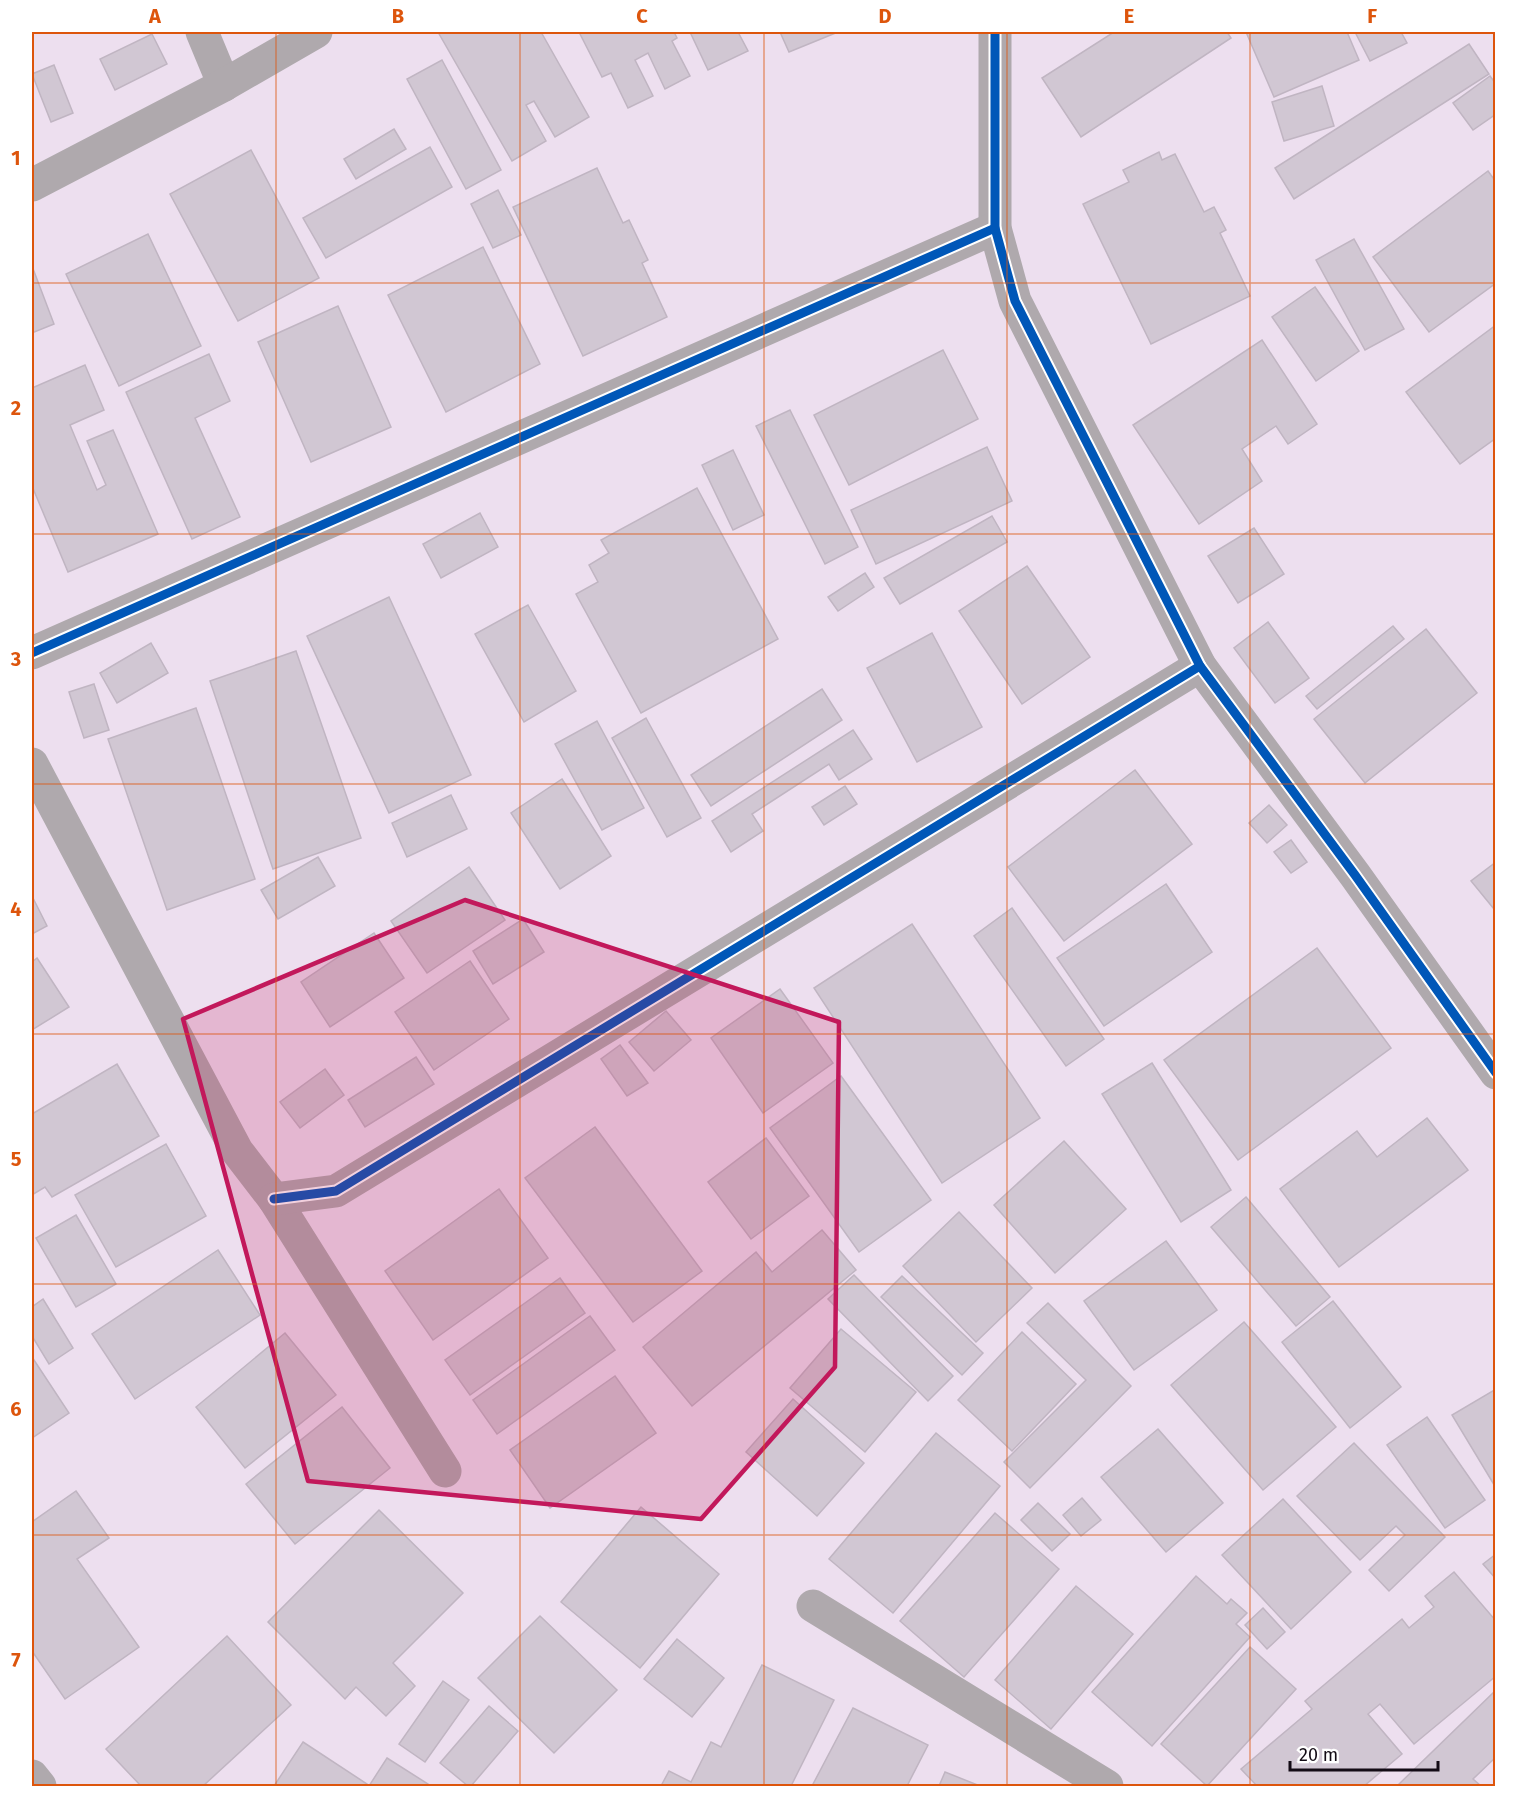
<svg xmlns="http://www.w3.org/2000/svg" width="1527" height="1818" font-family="'Fira Sans',sans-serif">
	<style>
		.building { fill: #d1c7d3; stroke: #c0b5c2; stroke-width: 1.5 }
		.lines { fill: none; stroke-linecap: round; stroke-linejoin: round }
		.minor { stroke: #afa9ad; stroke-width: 33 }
		.cycleway-casing { stroke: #fff; stroke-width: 13 }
		.cycleway { stroke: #0057b8; stroke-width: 9 }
		.marked { fill: #c2185b; fill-opacity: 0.2; stroke: #c2185b; stroke-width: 4.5; stroke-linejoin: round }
		.grid { fill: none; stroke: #dd550c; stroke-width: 1.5; stroke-opacity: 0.55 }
		.neatline { fill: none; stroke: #dd550c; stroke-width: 2 }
		.grid-label { font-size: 20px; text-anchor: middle; font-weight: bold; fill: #dd550c }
	</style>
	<rect width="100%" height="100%" fill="#eddfef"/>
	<g class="building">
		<path d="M438,32H541L589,117L555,137L534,101L526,105L546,141L512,161Z"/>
		<path d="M579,32H674L677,38L672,41L690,76L665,89L648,53L635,60L653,96L628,108L611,73L602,77Z"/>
		<path d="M690,32H738L748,51L708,70Z"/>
		<path d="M780,32H838L789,52Z"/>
		<path d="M1114,32H1227L1231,38L1081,137L1042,78Z"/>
		<path d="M1246,32H1347L1359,60L1274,97Z"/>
		<path d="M1355,32H1401L1407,43L1370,61Z"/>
		<path d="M152,34L167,64L115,90L100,59Z"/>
		<path d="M1469,44L1489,74L1294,199L1275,168Z"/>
		<path d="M442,60L501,170L466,189L407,79Z"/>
		<path d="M54,65L73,113L51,122L32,74Z"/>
		<path d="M1490,76L1496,84V114L1473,130L1453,103Z"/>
		<path d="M1322,86L1334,126L1284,141L1272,102Z"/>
		<path d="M394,129L406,149L356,179L344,159Z"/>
		<path d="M430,147L452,187L326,258L303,218Z"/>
		<path d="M251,150L319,278L238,321L170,194Z"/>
		<path d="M1159,152L1162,160L1175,154L1204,212L1214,207L1226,230L1220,233L1250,296L1151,344L1083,204L1129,182L1123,170Z"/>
		<path d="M597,168L623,223L629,220L648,260L642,263L667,317L583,356L513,207Z"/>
		<path d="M1488,171L1496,182V283L1429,332L1373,257Z"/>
		<path d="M498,190L521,235L493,248L471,204Z"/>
		<path d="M148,234L201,346L119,386L66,274Z"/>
		<path d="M1354,239L1404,329L1365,350L1316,260Z"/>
		<path d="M483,247L540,364L446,412L388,295Z"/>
		<path d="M32,266L54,324L32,333Z"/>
		<path d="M1315,287L1359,351L1316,381L1272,317Z"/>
		<path d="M338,306L391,427L311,462L258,342Z"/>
		<path d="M1496,325V438L1460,464L1406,392Z"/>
		<path d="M1262,340L1317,424L1288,444L1276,426L1242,449L1262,481L1199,524L1133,425Z"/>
		<path d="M943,350L978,419L849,485L814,415Z"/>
		<path d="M209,354L230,401L195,418L240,517L192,539L126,392Z"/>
		<path d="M85,365L104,410L70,425L97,490L106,485L87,441L113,430L158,534L68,572L32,486V388Z"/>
		<path d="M790,410L858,547L825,564L756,426Z"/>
		<path d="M987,447L1012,501L876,564L851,510Z"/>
		<path d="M733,450L764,515L733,530L702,465Z"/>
		<path d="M697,488L778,639L641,713L576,594L598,582L589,565L609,553L601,540Z"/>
		<path d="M480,513L498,547L441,578L423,544Z"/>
		<path d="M992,516L1007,542L900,604L884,578Z"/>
		<path d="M1254,528L1284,574L1238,603L1208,556Z"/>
		<path d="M1027,566L1090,657L1022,704L959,611Z"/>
		<path d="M865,573L874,587L838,611L828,597Z"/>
		<path d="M389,597L471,775L389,813L307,636Z"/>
		<path d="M528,605L576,691L524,722L475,634Z"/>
		<path d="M1268,622L1309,678L1275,703L1234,648Z"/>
		<path d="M1393,626L1404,639L1317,709L1306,696Z"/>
		<path d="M1426,629L1477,693L1365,783L1314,719Z"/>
		<path d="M932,633L982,727L917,762L867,668Z"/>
		<path d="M151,643L168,673L117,703L100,673Z"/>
		<path d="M296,651L361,838L273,869L210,681Z"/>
		<path d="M94,684L109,730L84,738L69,692Z"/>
		<path d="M822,689L842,720L711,806L691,775Z"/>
		<path d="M196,708L255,879L167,910L108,739Z"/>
		<path d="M646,718L701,818L667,837L612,738Z"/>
		<path d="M597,721L644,808L602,830L555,744Z"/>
		<path d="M853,730L872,759L839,780L829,764L752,814L763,831L731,852L712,821Z"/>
		<path d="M1135,770L1192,844L1064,941L1008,867Z"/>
		<path d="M562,779L611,856L560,889L511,813Z"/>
		<path d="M845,786L857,804L824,825L812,807Z"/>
		<path d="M451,795L467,829L407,857L392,823Z"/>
		<path d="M1269,805L1287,825L1267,843L1249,823Z"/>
		<path d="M1291,840L1307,862L1291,873L1274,852Z"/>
		<path d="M318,857L335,886L278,919L261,890Z"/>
		<path d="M1496,862V908L1494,909L1471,881Z"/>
		<path d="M469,867L505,920L427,973L391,921Z"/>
		<path d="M1166,884L1212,952L1104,1026L1057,958Z"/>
		<path d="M32,896L47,926L32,934Z"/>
		<path d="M1012,908L1104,1039L1066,1066L974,936Z"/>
		<path d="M523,919L544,952L493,984L473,951Z"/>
		<path d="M912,924L1040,1118L942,1183L814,988Z"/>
		<path d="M374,933L404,978L330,1027L301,982Z"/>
		<path d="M1317,948L1391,1048L1238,1160L1164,1060Z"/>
		<path d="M37,958L69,1007L32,1030V962Z"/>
		<path d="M470,961L509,1019L434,1070L395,1012Z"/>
		<path d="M780,989L833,1063L763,1113L711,1038Z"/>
		<path d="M666,1011L691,1040L654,1071L629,1042Z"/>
		<path d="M620,1045L648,1083L627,1096L601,1059Z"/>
		<path d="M416,1057L434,1084L365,1127L348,1100Z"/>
		<path d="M1152,1063L1231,1190L1181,1222L1102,1094Z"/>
		<path d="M117,1064L159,1136L52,1197L45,1187L32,1195V1114Z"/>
		<path d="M325,1069L344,1095L300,1128L280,1102Z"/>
		<path d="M841,1076L931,1200L859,1252L770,1128Z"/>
		<path d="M1427,1118L1468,1170L1339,1267L1280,1189L1357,1131L1377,1157Z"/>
		<path d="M595,1127L702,1271L633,1322L525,1178Z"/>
		<path d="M766,1138L809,1196L751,1239L708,1182Z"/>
		<path d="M1064,1141L1126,1209L1055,1273L994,1205Z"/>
		<path d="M166,1144L206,1216L116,1267L75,1195Z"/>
		<path d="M499,1189L548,1258L433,1340L385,1271Z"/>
		<path d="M1246,1197L1330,1297L1296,1326L1211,1227Z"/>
		<path d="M959,1212L1032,1288L976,1342L903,1266Z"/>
		<path d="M76,1215L116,1284L76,1307L36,1238Z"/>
		<path d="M822,1230L856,1270L692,1406L643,1347L756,1252L772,1272Z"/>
		<path d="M1166,1241L1217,1310L1134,1370L1084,1301Z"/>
		<path d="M218,1250L260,1315L135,1399L92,1334Z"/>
		<path d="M854,1275L953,1376L928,1401L828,1299Z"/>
		<path d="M902,1276L983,1353L962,1375L881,1297Z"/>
		<path d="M560,1278L585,1313L470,1395L445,1360Z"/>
		<path d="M43,1299L73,1348L49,1364L32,1336V1307Z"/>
		<path d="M1333,1301L1401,1387L1350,1428L1282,1342Z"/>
		<path d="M1048,1303L1131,1386L1030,1488L1004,1462L1086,1380L1027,1323Z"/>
		<path d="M590,1316L615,1350L497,1434L473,1400Z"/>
		<path d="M1244,1322L1336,1427L1263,1490L1171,1385Z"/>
		<path d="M841,1329L916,1392L865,1452L790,1388Z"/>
		<path d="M1022,1332L1076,1384L1012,1451L958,1400Z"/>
		<path d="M285,1333L336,1395L245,1468L196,1407Z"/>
		<path d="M32,1357L69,1413L32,1438Z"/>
		<path d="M615,1376L656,1433L550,1508L510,1450Z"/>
		<path d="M1496,1389V1488L1452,1415Z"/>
		<path d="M793,1399L864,1463L817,1516L746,1452Z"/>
		<path d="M342,1407L390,1468L295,1544L246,1484Z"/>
		<path d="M1427,1417L1485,1500L1445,1528L1387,1445Z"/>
		<path d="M1158,1429L1223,1503L1166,1552L1101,1477Z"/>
		<path d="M936,1433L1000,1486L893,1613L829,1559Z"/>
		<path d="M1354,1443L1445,1537L1389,1591L1369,1570L1405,1535L1396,1526L1360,1560L1297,1496Z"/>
		<path d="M76,1491L109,1538L77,1559L139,1647L65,1699L32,1651V1522Z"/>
		<path d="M1082,1498L1101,1520L1081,1536L1063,1515Z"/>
		<path d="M1283,1499L1351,1572L1291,1629L1222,1555Z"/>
		<path d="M1038,1503L1070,1534L1052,1551L1021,1520Z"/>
		<path d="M641,1507L719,1574L640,1668L561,1602Z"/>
		<path d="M379,1510L463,1593L393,1663L415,1686L386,1716L356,1687L345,1699L268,1622Z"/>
		<path d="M995,1513L1059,1569L964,1677L900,1621Z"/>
		<path d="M1496,1554V1579L1483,1564Z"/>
		<path d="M1454,1572L1496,1621V1676L1414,1744L1380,1704L1368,1714L1402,1754L1364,1786H1257L1241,1769L1312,1709L1305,1701L1402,1619L1409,1628L1434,1607L1425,1596Z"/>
		<path d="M1196,1576L1227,1604L1231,1599L1247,1613L1236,1624L1250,1637L1152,1746L1092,1692Z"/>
		<path d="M1076,1586L1133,1634L1051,1729L995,1680Z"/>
		<path d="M1263,1608L1285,1632L1267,1649L1245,1625Z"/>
		<path d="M540,1616L617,1690L554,1753L478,1678Z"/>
		<path d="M227,1636L291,1705L203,1786H141L106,1749Z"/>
		<path d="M677,1639L724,1678L692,1717L644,1679Z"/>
		<path d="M1250,1647L1296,1689L1207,1786L1161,1744Z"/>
		<path d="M762,1665L834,1700L791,1786H661L669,1771L691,1782L711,1742L721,1747Z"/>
		<path d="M443,1681L469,1700L425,1762L399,1744Z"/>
		<path d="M1496,1690V1757L1473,1779L1481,1786H1397Z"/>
		<path d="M489,1706L518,1731L471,1786H468L440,1763Z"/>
		<path d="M853,1708L928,1745L907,1786H812Z"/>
		<path d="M303,1742L367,1784L366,1786H274Z"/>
		<path d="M387,1758L428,1784L427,1786H369Z"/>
		<path d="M945,1772L980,1786H939Z"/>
	</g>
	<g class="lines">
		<g class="minor">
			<path d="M202,32L224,85"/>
			<path d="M995,32V228L1015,301L1200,666L1355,875L1496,1073"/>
			<path d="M32,185L224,85L316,32"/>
			<path d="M32,653L995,228"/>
			<path d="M32,764L237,1151L274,1199L445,1471"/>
			<path d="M274,1199L336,1191L1200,666"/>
			<path d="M813,1606L1107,1786"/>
			<path d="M32,1776L40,1786"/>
		</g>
		<g class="cycleway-casing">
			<g id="cycleway">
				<path d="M995,32V228L1015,301L1200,666L1355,875L1496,1073"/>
				<path d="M32,653L995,228"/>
				<path d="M274,1199L336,1191L1200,666"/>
			</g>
		</g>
		<use href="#cycleway" class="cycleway"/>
	</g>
	<path class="marked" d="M465,900L839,1022L835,1367L701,1519L308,1481L183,1019Z"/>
	<path class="grid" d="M276,32V1786M520,32V1786M764,32V1786M1007,32V1786M1250,32V1786M32,283H1496M32,534H1496M32,784H1496M32,1034H1496M32,1284H1496M32,1535H1496"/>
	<rect width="1527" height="1818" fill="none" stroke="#ffffff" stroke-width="66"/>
	<path d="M1290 1761v9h148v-9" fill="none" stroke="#130b15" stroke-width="3"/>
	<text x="1299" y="1761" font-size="18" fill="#130b15" stroke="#ffffff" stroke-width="4.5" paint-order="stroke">20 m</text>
	<rect x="33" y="33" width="1461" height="1752" class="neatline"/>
	<g class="grid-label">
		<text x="155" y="23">A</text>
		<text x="398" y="23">B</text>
		<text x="642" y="23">C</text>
		<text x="885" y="23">D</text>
		<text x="1129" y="23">E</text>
		<text x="1372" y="23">F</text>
		<text x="16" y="165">1</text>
		<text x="16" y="415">2</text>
		<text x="16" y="666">3</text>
		<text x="16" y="916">4</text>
		<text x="16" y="1166">5</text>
		<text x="16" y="1416">6</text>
		<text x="16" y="1667">7</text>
	</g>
</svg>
